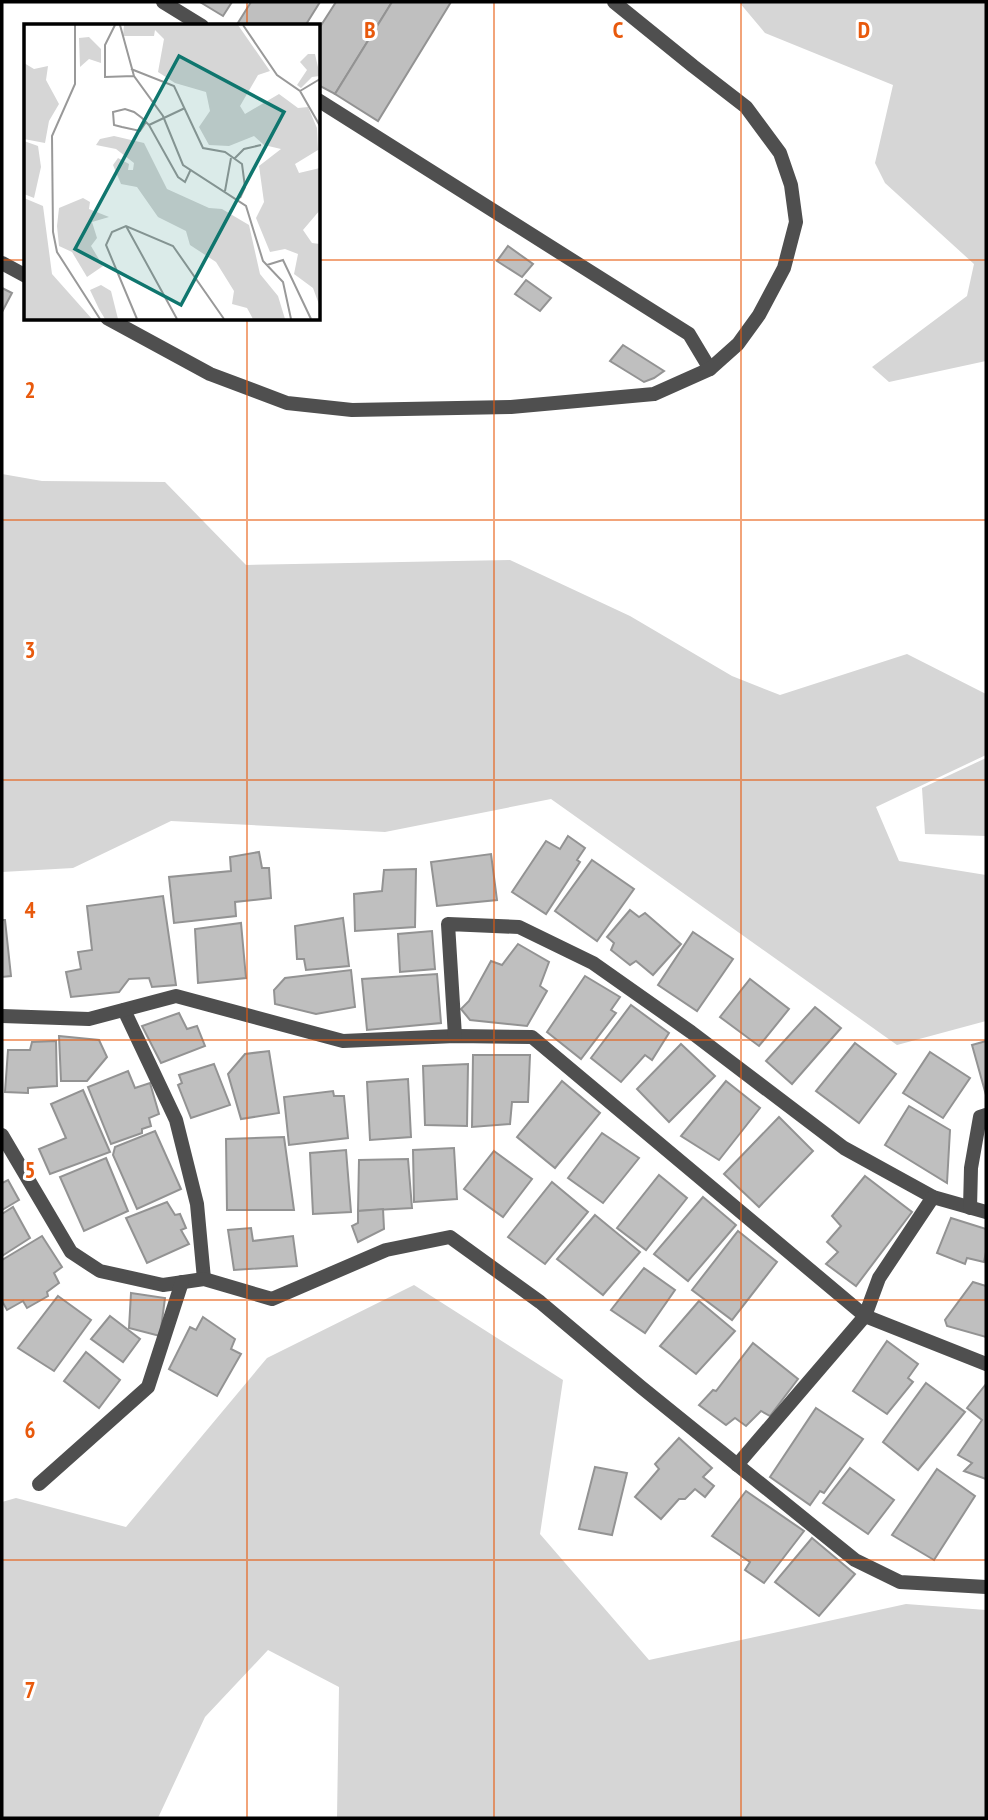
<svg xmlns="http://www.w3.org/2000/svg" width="988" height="1820" font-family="'PT Sans Narrow',sans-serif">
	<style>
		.green { fill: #d6d6d6 }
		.building { fill: #bfbfbf; stroke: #939393; stroke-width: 2 }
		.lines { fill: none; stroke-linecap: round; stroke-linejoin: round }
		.street { stroke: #4f4f4f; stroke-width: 14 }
		.grid { fill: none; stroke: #e8590c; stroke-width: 2; stroke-opacity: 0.55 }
		.inset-road { fill: none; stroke: #999; stroke-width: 2 }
		.view { fill: #0f766e; fill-opacity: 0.15; stroke: #0f766e; stroke-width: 3.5 }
		.inset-edge { fill: none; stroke: #000; stroke-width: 3.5 }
		.grid-label { font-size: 23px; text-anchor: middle; font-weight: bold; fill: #e8590c; stroke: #fff; stroke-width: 6; stroke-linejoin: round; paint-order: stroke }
	</style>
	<rect width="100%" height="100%" fill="#fff"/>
	<g class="green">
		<path d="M739,2H986V361L889,382L872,367L967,296L974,264L885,183L875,163L893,85L765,33Z"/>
		<path d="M2,474L42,481L165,482L246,565L510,560L630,616L732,676L780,695L907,654L986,694V755L876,807L899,861L986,875V1021L897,1045L551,799L385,832L171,821L73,868L2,872Z"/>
		<path d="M986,758V836L925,834L922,788Z"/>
		<path d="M414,1285L563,1380L540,1534L649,1660L906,1604L986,1610V1818H337L339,1687L268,1650L205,1717L158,1818H2V1502L16,1498L126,1527L267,1358Z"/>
	</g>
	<g class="building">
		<path d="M200,2H232L223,16Z"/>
		<path d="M251,2H320L305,26H236Z"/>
		<path d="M336,2H392L335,94L318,85V30Z"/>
		<path d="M392,2H451L378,121L335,94Z"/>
		<path d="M508,246L533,264L522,277L497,261Z"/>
		<path d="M526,280L551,298L540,311L515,294Z"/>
		<path d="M2,288L12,293L2,312Z"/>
		<path d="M623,345L664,371L654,378L644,382L610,361Z"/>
		<path d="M568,836L585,848L577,860L580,862L546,914L512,892L546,841L560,849Z"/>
		<path d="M259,852L262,868H269L271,898L235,902L236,916L174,923L169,877L231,871L230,857Z"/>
		<path d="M491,854L497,900L437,906L431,862Z"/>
		<path d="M592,860L634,889L597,941L555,911Z"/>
		<path d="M416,869L415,927L355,931L354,894L382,891L384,870Z"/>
		<path d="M163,896L176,985L152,987L149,978L129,979L119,992L71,997L66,972L81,969L78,952L92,950L87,906Z"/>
		<path d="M630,910L639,917L645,913L681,944L653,975L636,961L630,965L611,950L614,943L607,937Z"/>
		<path d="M343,918L349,966L306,970L304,959H297L295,926Z"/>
		<path d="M2,920H5L11,976L2,977Z"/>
		<path d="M241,923L246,978L198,983L195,929Z"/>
		<path d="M432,931L435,969L400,972L398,934Z"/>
		<path d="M693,932L733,959L697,1011L658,985Z"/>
		<path d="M518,944L549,962L540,986L547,991L527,1026L470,1020L461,1009L469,1001L491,961L502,965Z"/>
		<path d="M351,970L355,1007L316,1014L275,1004L274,990L285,978Z"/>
		<path d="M437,974L441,1023L367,1030L362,979Z"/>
		<path d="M585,976L620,997L611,1010L616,1013L581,1059L547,1032Z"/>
		<path d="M750,979L789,1009L759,1046L720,1017Z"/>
		<path d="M631,1005L669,1033L652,1060L645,1055L621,1082L591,1058Z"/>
		<path d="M815,1007L841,1028L792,1084L766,1061Z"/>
		<path d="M179,1013L187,1029L197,1026L205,1046L161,1063L142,1026Z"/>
		<path d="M59,1036L99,1040L107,1057L87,1081H61Z"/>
		<path d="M56,1041L57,1086L28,1088V1093L5,1092L8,1050H30L32,1042Z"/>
		<path d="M986,1041V1095L972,1045Z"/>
		<path d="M855,1043L896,1074L859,1123L816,1091Z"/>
		<path d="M681,1044L715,1076L669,1122L637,1089Z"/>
		<path d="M269,1051L279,1113L241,1119L228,1074L245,1054Z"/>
		<path d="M930,1052L970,1078L943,1118L903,1093Z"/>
		<path d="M473,1055H530L528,1102H512L510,1124L472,1127Z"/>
		<path d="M214,1064L230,1105L191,1118L178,1085L182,1083L179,1075Z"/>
		<path d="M468,1064L467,1126L425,1125L423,1066Z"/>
		<path d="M128,1071L135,1088L150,1083L159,1114L149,1118L151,1126L142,1129V1133L111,1144L88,1087Z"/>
		<path d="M408,1079L411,1137L370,1140L367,1082Z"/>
		<path d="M562,1081L600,1113L555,1168L517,1137Z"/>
		<path d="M726,1081L760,1108L719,1160L681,1136Z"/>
		<path d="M83,1090L110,1152L50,1174L39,1149L66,1138L51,1104Z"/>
		<path d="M333,1091L334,1096H344L348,1138L289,1145L284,1097Z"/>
		<path d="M909,1106L950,1130L947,1183L885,1145Z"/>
		<path d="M779,1117L813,1151L759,1207L724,1174Z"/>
		<path d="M155,1131L181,1189L137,1209L113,1155L115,1147Z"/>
		<path d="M602,1133L639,1158L603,1203L568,1178Z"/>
		<path d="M284,1137L294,1210H227L226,1139Z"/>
		<path d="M454,1148L457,1199L414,1202L413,1150Z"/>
		<path d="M346,1150L351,1212L313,1214L310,1153Z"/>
		<path d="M494,1151L532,1179L503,1217L464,1189Z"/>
		<path d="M106,1158L128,1211L84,1231L60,1177Z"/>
		<path d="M408,1159L412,1208L358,1211L359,1160Z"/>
		<path d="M659,1175L687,1198L646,1250L617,1228Z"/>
		<path d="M865,1176L912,1212L856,1286L826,1264L838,1252L827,1242L841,1226L832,1216Z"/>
		<path d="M8,1180L19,1200L2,1210V1183Z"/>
		<path d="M552,1182L588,1212L545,1264L508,1237Z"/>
		<path d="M703,1197L736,1225L688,1281L654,1254Z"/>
		<path d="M167,1202L175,1215L180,1214L186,1228L181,1230L189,1244L147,1263L126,1218Z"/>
		<path d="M13,1207L30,1238L2,1256V1214Z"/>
		<path d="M383,1209L384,1229L358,1242L352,1226L358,1223V1211Z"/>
		<path d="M595,1215L640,1252L603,1295L557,1259Z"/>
		<path d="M951,1218L986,1229V1252L984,1262L967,1258L965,1264L937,1253Z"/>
		<path d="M251,1228L253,1241L293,1236L297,1266L234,1270L228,1230Z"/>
		<path d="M738,1231L777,1262L732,1320L692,1290Z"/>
		<path d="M42,1236L62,1267L54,1273L59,1283L47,1292L48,1296L27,1308L23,1301L7,1310L2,1301V1260Z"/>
		<path d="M644,1268L675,1290L645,1333L611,1310Z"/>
		<path d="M973,1282L986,1286V1337L947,1326L945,1320Z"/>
		<path d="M131,1293L165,1298L160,1336L129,1328Z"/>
		<path d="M58,1296L91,1320L54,1371L18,1348Z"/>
		<path d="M699,1301L735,1331L696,1374L660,1346Z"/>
		<path d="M110,1316L140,1339L123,1362L91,1339Z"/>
		<path d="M203,1317L235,1339L231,1349L241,1354L217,1396L169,1369L190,1327L196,1330Z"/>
		<path d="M887,1341L918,1364L908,1378L913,1382L887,1414L853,1391Z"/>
		<path d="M753,1343L798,1379L770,1416L761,1411L746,1426L735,1418L726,1425L699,1405L713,1390L716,1391Z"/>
		<path d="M86,1352L120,1380L99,1408L64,1381Z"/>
		<path d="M926,1383L965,1412L918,1470L883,1442Z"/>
		<path d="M986,1384V1479L964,1471L972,1463L958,1455L982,1420L967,1408Z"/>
		<path d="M816,1408L863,1439L824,1493L820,1491L810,1505L770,1477Z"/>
		<path d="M679,1438L712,1468L703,1477L714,1486L705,1497L695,1489L685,1499H679L661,1519L635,1497L659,1469L655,1464Z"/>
		<path d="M595,1467L627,1473L612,1535L579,1529Z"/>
		<path d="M850,1468L894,1500L868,1534L823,1503Z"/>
		<path d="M937,1469L975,1496L934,1560L892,1535Z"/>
		<path d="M746,1491L804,1531L764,1583L745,1570L750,1562L712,1536Z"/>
		<path d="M812,1538L855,1574L819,1616L775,1582Z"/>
	</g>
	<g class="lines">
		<g class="street">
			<path d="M163,2L202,26"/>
			<path d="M318,100L689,334L710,369"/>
			<path d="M2,263L26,276"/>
			<path d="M107,318L210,374L287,403L352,410L511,407L654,394L710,369L738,344L759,315L784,268L796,222L791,185L780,153L746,107L693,66L614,2"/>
			<path d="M124,1010L176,1120L197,1204L204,1279"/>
			<path d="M2,1016L89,1019L176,996L343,1041L455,1036L532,1037L865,1316L986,1364"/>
			<path d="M455,1036L448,924L519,927L593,963L691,1032L844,1148L933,1197L986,1212"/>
			<path d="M2,1135L71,1252L100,1271L163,1285L204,1279L272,1299L386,1250L450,1237L540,1302L641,1387L855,1560L900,1582L986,1587"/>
			<path d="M970,1208L971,1168L980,1117L986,1115"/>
			<path d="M737,1465L865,1316L879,1278L933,1197"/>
			<path d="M39,1484L148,1387L182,1282"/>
		</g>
	</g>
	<path class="grid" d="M247,2V26M494,2V1818M741,2V1818M2,260H26M318,260H986M247,318V1818M2,520H986M2,780H986M2,1040H986M2,1300H986M2,1560H986"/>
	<g transform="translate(24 24)">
		<rect width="296" height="296" fill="#fff"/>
		<path d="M100,1H214L246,47L234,51L216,82L221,90L255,70L274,84L284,83L293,104L294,126L271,140L275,149L296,144V186L279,206L288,219L296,220V283L289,264L270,250L274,230L261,225L246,228L232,194L240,178L235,142L257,125L240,121L230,112L205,122L185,121L175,103L186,87L182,68L151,59L134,48L140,15L131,6L130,12H99ZM65,13L77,25V39L65,35L56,43L55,14ZM284,30H291L296,52L288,53L277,64L273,61L283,46L276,38ZM0,39L10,45L24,42L22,56L35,80L25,97L21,119L0,115ZM90,112L120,119L143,165L185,184L198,185L225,201L236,250L254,272L261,295H229L223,284L208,280L210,267L192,238L166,221L162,207L134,193L113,163L97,160L89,141L94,134L105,140L104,146H109L110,139L92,125L72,121L76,115ZM0,117L14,122L17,143L10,174L0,170ZM0,174L19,182L28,250L68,295H0ZM59,174L66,178L65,185L85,193L68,198L73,214L67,222L79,242L63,253L48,228L35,222L33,202L35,184ZM77,261L87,267L94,295H81L75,285L66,266Z" fill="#d6d6d6"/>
		<path class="inset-road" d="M51,1V60L28,112L29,208L33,228L76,295M91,1L81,21V53L110,52M96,1L110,52L139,92L159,141L222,182L239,237L259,258L267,295M219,1L253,51L276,67L296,102M107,45L150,62L179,124L201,128L218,140L221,163L216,174M276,67L296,55M122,98L116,107L98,103L90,101L89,88L101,85L110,88L118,94L125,101L154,153L161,158L167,145M125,101L161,84M210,135L220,125L237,121M201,167L207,134M102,202L153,295M243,241L259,236L287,295M113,295L82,221L88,208L102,202L149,222L200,295"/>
		<path class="view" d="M155,32L260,88L157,281L51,225Z"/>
		<rect width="296" height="296" class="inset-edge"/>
	</g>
	<g class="grid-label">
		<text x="370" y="38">B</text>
		<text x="618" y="38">C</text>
		<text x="864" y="38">D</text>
		<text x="30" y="398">2</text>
		<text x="30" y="658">3</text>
		<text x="30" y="918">4</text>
		<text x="30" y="1178">5</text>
		<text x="30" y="1438">6</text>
		<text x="30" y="1698">7</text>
	</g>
	<rect width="988" height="1820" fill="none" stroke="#000000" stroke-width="7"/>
</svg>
